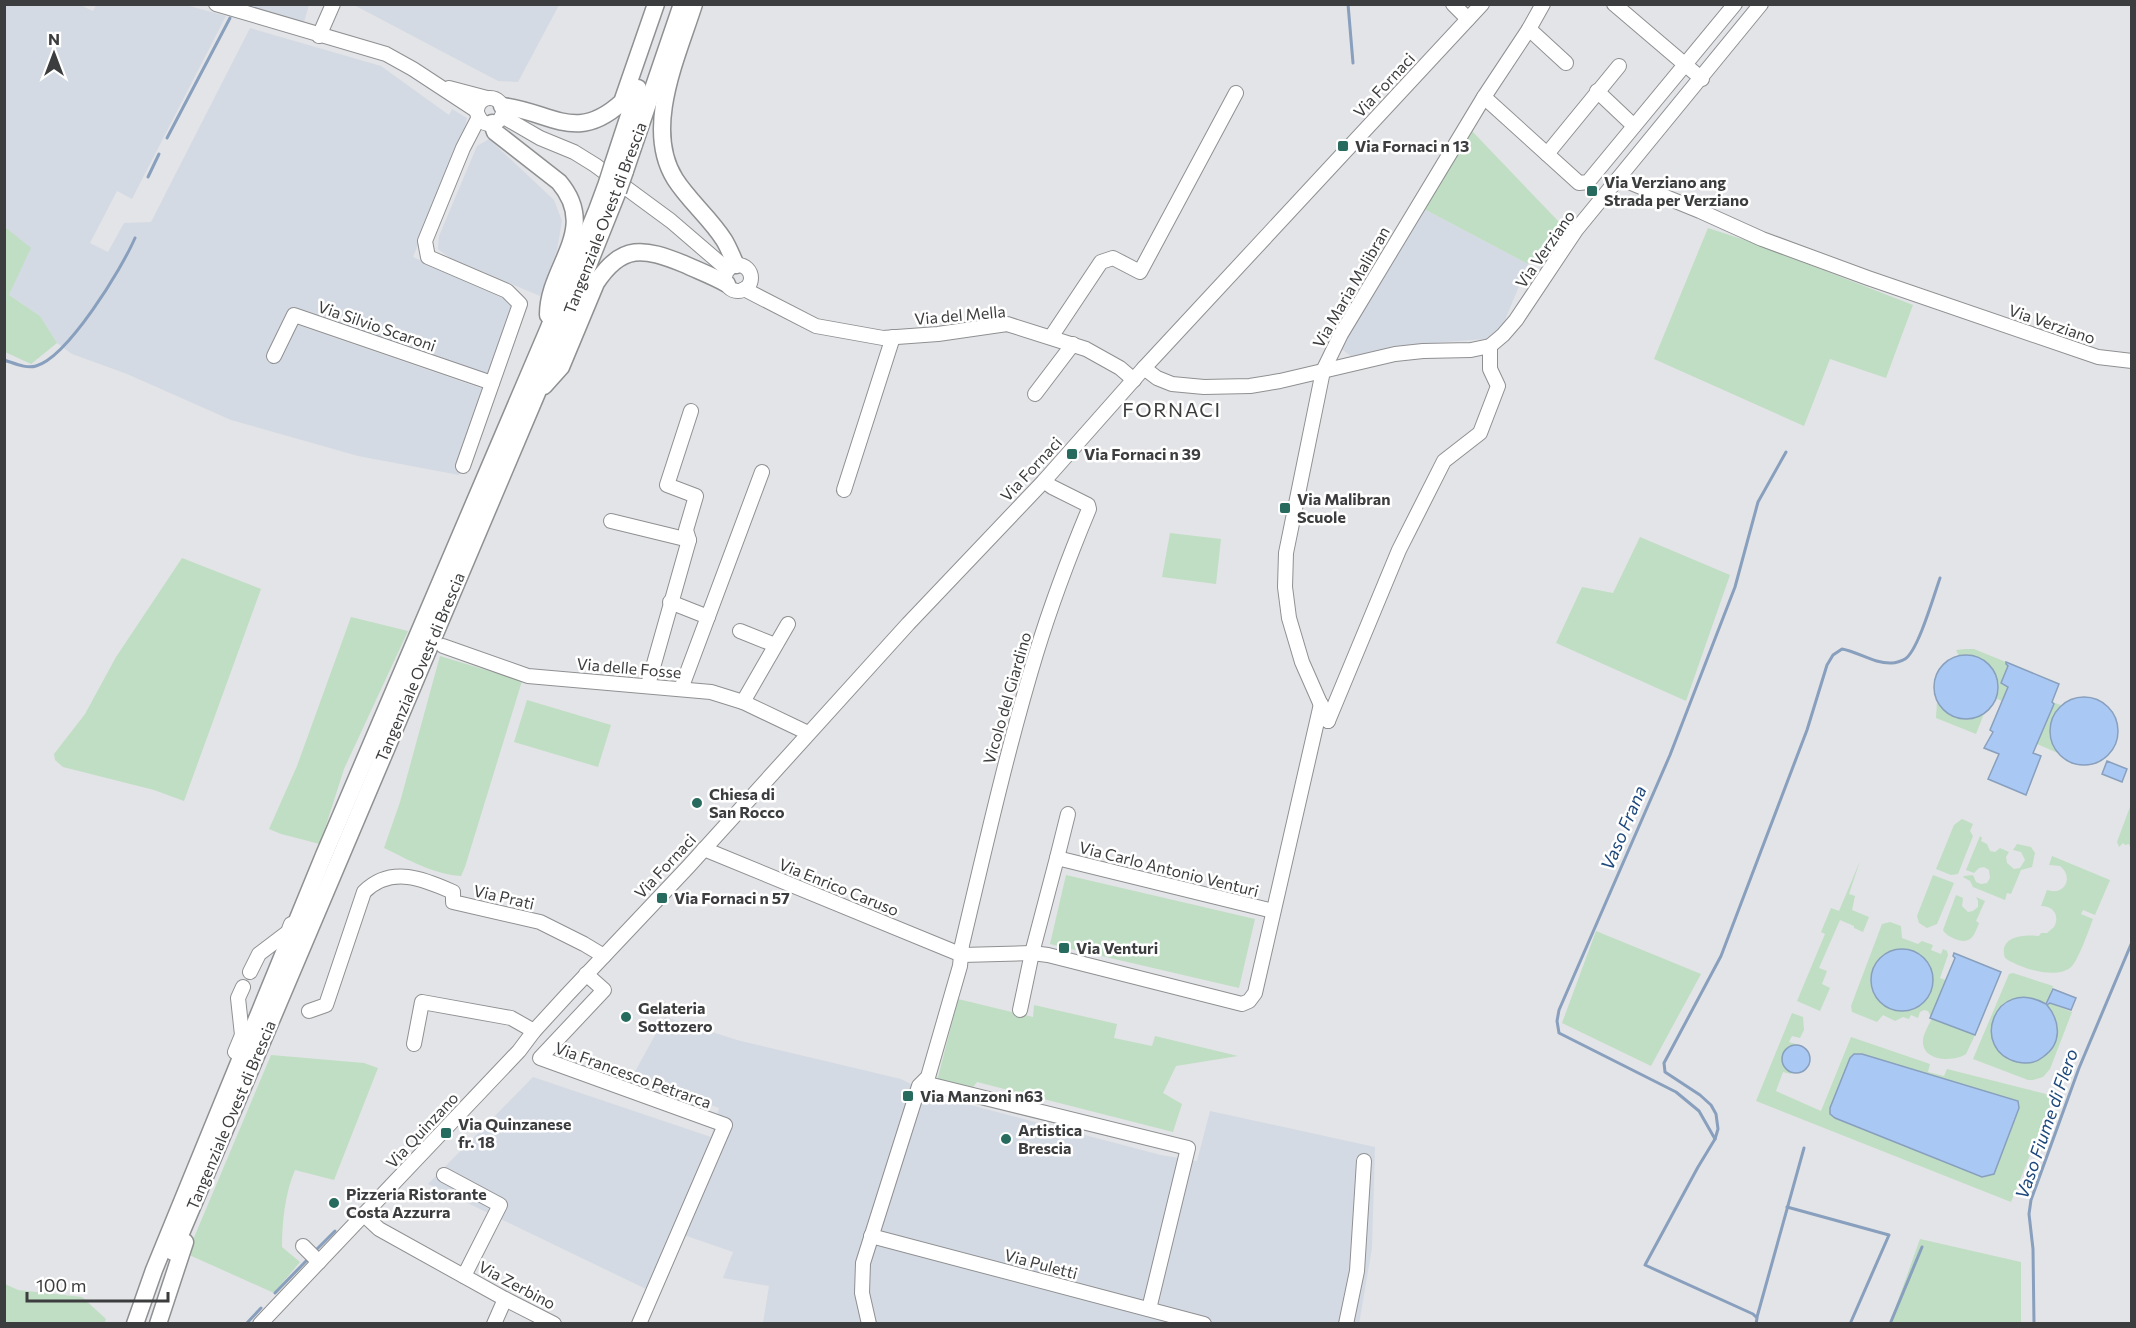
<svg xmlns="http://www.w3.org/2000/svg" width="2136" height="1328" font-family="Commissioner,sans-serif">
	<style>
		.built { fill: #d4dae3 }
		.green { fill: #c0dec3 }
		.water { fill: #a9c9f4; stroke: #889fbd; stroke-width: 1.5 }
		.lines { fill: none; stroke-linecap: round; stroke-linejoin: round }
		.stream { stroke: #889fbd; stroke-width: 3 }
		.minor-casing { stroke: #8f9092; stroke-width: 16 }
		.major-casing { stroke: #8f9092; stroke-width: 19 }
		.minor { stroke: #fff; stroke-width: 14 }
		.major { stroke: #fff; stroke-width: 16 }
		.major-bridge-casing { stroke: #8f9092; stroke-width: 19; stroke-linecap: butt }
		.major-bridge { stroke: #fff; stroke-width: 16 }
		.poi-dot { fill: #266b5e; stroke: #fff; stroke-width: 2 }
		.labels { text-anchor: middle; stroke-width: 5; stroke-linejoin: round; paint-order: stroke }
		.street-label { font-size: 16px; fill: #3c3d3e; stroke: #fff }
		.poi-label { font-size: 16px; font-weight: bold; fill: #3c3d3e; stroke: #fff; text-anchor: start }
		.water-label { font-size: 18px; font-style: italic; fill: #1e497d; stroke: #fff }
		.quarter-label { font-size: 20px; letter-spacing: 1.5px; fill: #3c3d3e; stroke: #fff }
	</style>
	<rect width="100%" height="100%" fill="#e3e4e7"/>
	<g class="built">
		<path d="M4,5H80L93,11L96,5H186L226,16L132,199L117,191L90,243L108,252L124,223L151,222L250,28L381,66L449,115L452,109L467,118L463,136L413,257L513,303L490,376L295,308L271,356L295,324L486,390L459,475L358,456L231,420L127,374L72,354L57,343L40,316L9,295L30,249L5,227Z"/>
		<path d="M241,5H309L304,22Z"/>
		<path d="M354,5L559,4V5L518,82L498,81Z"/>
		<path d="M489,139L554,200L562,221L557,250L540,296L450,258L438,249L439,236L477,146Z"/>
		<path d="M1424,209L1528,264L1501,330L1485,339L1393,346L1353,358L1338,346Z"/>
		<path d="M665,1017L737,1040L901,1079L929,1094L1161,1155L1197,1161L1210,1111L1375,1147L1372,1248L1359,1324L763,1323L769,1286L723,1278L733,1252L672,1231L646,1289L428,1184L533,1077L711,1137L719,1108L632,1077Z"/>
	</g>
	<g class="green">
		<path d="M1471,130L1560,223L1528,264L1424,209Z"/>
		<path d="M5,227L31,248L9,295L40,316L57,343L31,364L5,352Z"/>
		<path d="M1708,228L1751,242L1913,305L1886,378L1830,359L1804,426L1654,359Z"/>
		<path d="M1170,533L1221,539L1216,584L1162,577Z"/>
		<path d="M1640,537L1730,575L1686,701L1556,643L1582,587L1613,593Z"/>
		<path d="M182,558L261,589L184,801L154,790L63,767L55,760L54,754L85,714L116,657Z"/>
		<path d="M351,617L408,631L344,769L320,844L281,834L269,829L297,766Z"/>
		<path d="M1965,649H1974L2006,662V664L2008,665V686L2002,701L1995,698C2000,673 1986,654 1959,656L1956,650Z"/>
		<path d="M440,656L522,681L465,867L461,876C433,874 409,860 384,848L400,802Z"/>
		<path d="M527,700L611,725L598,767L514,742Z"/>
		<path d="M1937,701C1947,719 1968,722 1985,711L1976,734L1936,718Z"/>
		<path d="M2052,702L2061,705C2048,721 2046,738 2060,754L2037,744Z"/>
		<path d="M2131,804V850L2129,844L2125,845L2123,843L2119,847L2117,842Z"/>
		<path d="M1962,819L1973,824L1970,831L1973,836L1958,874L1951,875L1936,869L1954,825Z"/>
		<path d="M1980,836L1982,838L1981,841L1987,844L1990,851L1995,852L2000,848L2009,852L2006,857L2007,863L2014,869L2020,868L2025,860L2021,852L2013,850L2017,844L2031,847L2035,853L2032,867L2021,870L2011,894L2007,893L2005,900L1973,887L1970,881L1963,877L1964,876L1973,875L1976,882L1981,884L1987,883L1990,878L1989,870L1984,867L1979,868L1974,873L1966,870Z"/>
		<path d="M2052,856L2110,880L2095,915L2083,910L2081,914L2093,919C2089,930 2079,958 2072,966C2058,981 2019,968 2005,958C1998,936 2024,934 2039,936L2041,933H2047L2054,927C2060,916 2054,906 2041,906L2047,890C2065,896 2074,877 2060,866L2049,865Z"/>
		<path d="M1860,861L1849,894L1855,896L1852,910L1869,917L1863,932L1854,928V926L1840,920L1819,968L1827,971L1822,984L1830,988L1820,1011L1797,1001L1825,934L1821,932L1831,908L1839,911Z"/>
		<path d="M1066,875L1255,919L1239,988L1050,944Z"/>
		<path d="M1933,875L1954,883L1937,924L1927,928L1919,923L1917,916Z"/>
		<path d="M1956,895L1963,898L1962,906L1968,912L1973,911L1978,907V901L1976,897L1985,901L1976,921L1979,923C1974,936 1971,945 1955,939C1949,936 1946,935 1943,930Z"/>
		<path d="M1890,922L1901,926L1902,938L1918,944L1922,941L1933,945L1931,950L1941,954L1943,949L1947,951L1948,955L1940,978L1946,980L1931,1017L1928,1011L1924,1010L1920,1012L1918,1018L1911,1015L1909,1019L1903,1017L1895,1021L1883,1015L1877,1022L1852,1012L1851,1006L1882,924Z"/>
		<path d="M1596,931L1701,974L1651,1066L1562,1023Z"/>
		<path d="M2013,973L2053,986L2047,1002L2072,1012L2050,1069L2043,1077L2033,1080H2028L1973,1059L2009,974Z"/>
		<path d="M958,999L1033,1017L1034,1005L1117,1024L1114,1038L1152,1046L1155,1036L1238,1056L1176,1066L1163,1093L1182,1104L1173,1132L977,1082L970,1091L937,1081Z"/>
		<path d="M1792,1013L1803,1017L1804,1030L1800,1038L1792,1036L1789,1042L1799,1045H1797L1787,1069L1792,1072L1791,1074L1783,1072L1776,1091L1821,1111L1851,1037L1930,1064L1928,1072L1944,1076L1947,1069L2054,1096L2011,1202L1756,1101Z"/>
		<path d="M1932,1018L1975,1035L1966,1054C1955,1062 1922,1062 1923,1041C1923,1034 1929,1025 1932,1018Z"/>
		<path d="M271,1055L364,1063L378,1068L334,1180L295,1170C285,1193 282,1222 282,1247L300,1262L274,1293L187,1254Z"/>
		<path d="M1920,1239L2021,1262V1323H1890Z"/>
		<path d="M5,1284L18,1290L82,1297L106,1319L104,1324L5,1323Z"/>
	</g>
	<g class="water">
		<circle cx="1966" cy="687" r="32"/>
		<path d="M2006,662L2059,684L2052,702L2054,704L2033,753L2041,756L2026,795L1988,779L1999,754L1984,748L1993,732L1990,730L2008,687L2001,683L2008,666L2006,664Z"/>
		<circle cx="2084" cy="731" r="34"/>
		<path d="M2107,761L2127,769L2122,782L2102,774Z"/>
		<circle cx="1902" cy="980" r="31"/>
		<path d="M1954,953L2001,972L1975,1035L1930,1018L1955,958L1953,956Z"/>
		<path d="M2053,989L2076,998L2071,1010L2050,1003L2047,1005C2061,1022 2062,1044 2043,1057C2036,1063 2026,1064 2017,1062C1969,1050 1994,975 2046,1004Z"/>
		<circle cx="1796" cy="1059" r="14"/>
		<path d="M1854,1054H1862L2018,1101L2019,1108L1994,1174L1982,1177L1835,1118L1830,1114V1108L1850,1058Z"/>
	</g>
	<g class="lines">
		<g class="stream">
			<path d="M1348,4L1353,63"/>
			<path d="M167,138L230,18"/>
			<path d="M148,177L159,154"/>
			<path d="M4,360C14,363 26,369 36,366C68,357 122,268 135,238"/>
			<path d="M1715,1139L1699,1111L1676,1092L1559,1033L1557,1021L1559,1010L1670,755L1735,587L1758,502L1786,452"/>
			<path d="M1787,1207L1889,1235L1850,1324"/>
			<path d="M316,1250L335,1231"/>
			<path d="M275,1293L307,1260"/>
			<path d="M1757,1317L1804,1148"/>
			<path d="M246,1324L261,1308"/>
			<path d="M1756,1324L1757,1318L1753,1314L1645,1265L1698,1167L1715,1139L1718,1129L1716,1114L1711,1105L1700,1095L1665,1072L1664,1063L1721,956L1807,730L1827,665L1833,655L1842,649C1859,652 1874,664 1892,663C1895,663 1902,661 1905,659C1918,651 1934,595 1940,578"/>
			<path d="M1890,1324L1922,1247"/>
			<path d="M2034,1324L2033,1249L2029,1214L2031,1200L2079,1068L2132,942"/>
		</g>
		<g class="minor-casing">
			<g id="minor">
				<path d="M216,4L386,54L413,69L477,111"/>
				<path d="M1453,4L1468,19"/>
				<path d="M1614,4L1702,79"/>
				<path d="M1529,29L1566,63"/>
				<path d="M319,36L333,4"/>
				<path d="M449,88L487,98"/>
				<path d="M1597,91L1634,126"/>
				<path d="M1484,97L1579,183L1588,182L1735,4"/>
				<circle cx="490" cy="111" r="13"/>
				<path d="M502,116L540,138L574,152L595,165L671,221L728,270"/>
				<path d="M1547,154L1619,66"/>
				<path d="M1619,178L1700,211L1762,239L1868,278L2098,357L2132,361"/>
				<circle cx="738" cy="278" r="13"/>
				<path d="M744,289L816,326L883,338L938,334L1007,324L1086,349L1120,368L1134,380"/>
				<path d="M1051,337L1101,262L1113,258L1140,272L1236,93"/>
				<path d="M274,356L294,315L492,383"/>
				<path d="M1144,368L1157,378L1172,384L1204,387L1250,386L1280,381L1395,354L1423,351L1471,350L1490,346L1503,335L1516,320L1576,230L1761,4"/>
				<path d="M1035,394L1073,344"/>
				<path d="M463,466L520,304L507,291L428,257L425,241L463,148L479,117"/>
				<path d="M844,490L893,337"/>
				<path d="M611,521L689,540"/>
				<path d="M670,602L708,617"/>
				<path d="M740,631L775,645"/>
				<path d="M443,646L528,676L711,692L743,702L808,733"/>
				<path d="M648,685L689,540L686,530L696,496L667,485L691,411"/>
				<path d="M681,689L762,472"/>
				<path d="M743,702L788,624"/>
				<path d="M1328,721L1302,662L1289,618L1285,587L1286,553L1323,371L1341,334L1484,97L1529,29L1543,4"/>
				<path d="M1328,721L1399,550L1444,461L1480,433L1498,386L1490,369V346"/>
				<path d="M704,849L962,955L1032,953L1048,955L1242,1004L1249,1001L1255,993L1321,704"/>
				<path d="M1057,858L1068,814"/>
				<path d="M250,972L259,954L288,932L291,924"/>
				<path d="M586,974L604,990L540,1058L725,1125L639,1324"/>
				<path d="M1020,1010L1032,953L1057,858L1273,911"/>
				<path d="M309,1011L326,1005L364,892C391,865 424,879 453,892V902L540,922L584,944L604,956"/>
				<path d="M414,1044L422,1002L511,1018L534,1031"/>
				<path d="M235,1052L242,1035L238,998L243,987"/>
				<path d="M924,1083L1188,1148L1149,1309"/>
				<path d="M444,1175L500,1205L464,1276"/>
				<path d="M364,1215L379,1229L505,1299L554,1324"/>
				<path d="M871,1236L1204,1324"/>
				<path d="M303,1246L319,1262"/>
				<path d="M260,1324L519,1051L534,1031L567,995L688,867L908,624L1044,481L1144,368L1482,4"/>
				<path d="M494,1324L505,1299"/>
				<path d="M869,1324L862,1293L863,1263L919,1086L928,1077L960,966L962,945C985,848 1007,750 1036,654C1051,605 1069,557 1089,509L1088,505L1052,487L1044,481"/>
				<path d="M1346,1324L1357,1271L1364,1161"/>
			</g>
		</g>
		<g class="major-casing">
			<g id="major">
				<path d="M694,4C678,55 643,128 675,179C689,201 710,218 724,240C729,248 732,257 736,265"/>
				<path d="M502,106C552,112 576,144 622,102L656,4"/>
				<path d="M492,123L495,132L559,182C600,230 548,266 548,315"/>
				<path d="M613,164L638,88"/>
				<path d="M625,171L682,4"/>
				<path d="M544,386L561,367L596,283C622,243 644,248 684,264C699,271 713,276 727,284"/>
				<path d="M173,1252L537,393L618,191"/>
				<path d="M135,1324L154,1270L324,855L548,330L597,210L607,183"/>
				<path d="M158,1324L185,1242"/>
			</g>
		</g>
		<use href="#minor" class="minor"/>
		<use href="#major" class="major"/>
		<g class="major-bridge-casing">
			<g id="major-bridge">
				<path d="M607,183L613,164"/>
				<path d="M618,191L625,171"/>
			</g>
		</g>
		<use href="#major-bridge" class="major-bridge"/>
	</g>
	<g class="poi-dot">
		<rect x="1337" y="140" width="12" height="12" rx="3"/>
		<rect x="1586" y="185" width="12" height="12" rx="3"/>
		<rect x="1066" y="448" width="12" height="12" rx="3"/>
		<rect x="1279" y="502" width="12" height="12" rx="3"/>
		<circle cx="697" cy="803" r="6"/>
		<rect x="656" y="892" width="12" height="12" rx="3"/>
		<rect x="1058" y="942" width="12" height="12" rx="3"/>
		<circle cx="626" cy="1017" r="6"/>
		<rect x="902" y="1090" width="12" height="12" rx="3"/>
		<rect x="440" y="1127" width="12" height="12" rx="3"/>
		<circle cx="1006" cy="1139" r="6"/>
		<circle cx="334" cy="1203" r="6"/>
	</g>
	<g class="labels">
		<g class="street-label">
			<text transform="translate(1384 85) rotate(-47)" y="6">Via Fornaci</text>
			<text transform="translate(605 218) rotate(-69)" y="6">Tangenziale Ovest di Brescia</text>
			<text transform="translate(1545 249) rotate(-55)" y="6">Via Verziano</text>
			<text transform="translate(1351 287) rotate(-60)" y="6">Via Maria Malibran</text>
			<text transform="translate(960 315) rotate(-5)" y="6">Via del Mella</text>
			<text transform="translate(2052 324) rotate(19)" y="6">Via Verziano</text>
			<text transform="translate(377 326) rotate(19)" y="6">Via Silvio Scaroni</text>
			<text transform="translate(1031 469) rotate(-47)" y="6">Via Fornaci</text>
			<text transform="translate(420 667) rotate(-67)" y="6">Tangenziale Ovest di Brescia</text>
			<text transform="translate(629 668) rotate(5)" y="6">Via delle Fosse</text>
			<text transform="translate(1007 698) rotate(-74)" y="6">Vicolo del Giardino</text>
			<text transform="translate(665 866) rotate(-47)" y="6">Via Fornaci</text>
			<text transform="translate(1169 869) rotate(14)" y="6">Via Carlo Antonio Venturi</text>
			<text transform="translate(839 887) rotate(22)" y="6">Via Enrico Caruso</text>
			<text transform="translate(504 897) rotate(13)" y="6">Via Prati</text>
			<text transform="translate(633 1075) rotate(20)" y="6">Via Francesco Petrarca</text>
			<text transform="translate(231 1115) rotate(-67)" y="6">Tangenziale Ovest di Brescia</text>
			<text transform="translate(422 1130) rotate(-47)" y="6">Via Quinzano</text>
			<text transform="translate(1041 1264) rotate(15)" y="6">Via Puletti</text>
			<text transform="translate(517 1285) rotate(28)" y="6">Via Zerbino</text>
		</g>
		<g class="poi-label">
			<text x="1355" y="152">Via Fornaci n 13</text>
			<text x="1604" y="188">Via Verziano ang<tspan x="1604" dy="18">Strada per Verziano</tspan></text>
			<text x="1084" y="460">Via Fornaci n 39</text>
			<text x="1297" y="505">Via Malibran<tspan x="1297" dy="18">Scuole</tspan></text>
			<text x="709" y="800">Chiesa di<tspan x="709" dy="18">San Rocco</tspan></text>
			<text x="674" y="904">Via Fornaci n 57</text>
			<text x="1076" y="954">Via Venturi</text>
			<text x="638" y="1014">Gelateria<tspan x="638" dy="18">Sottozero</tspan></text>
			<text x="920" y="1102">Via Manzoni n63</text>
			<text x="458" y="1130">Via Quinzanese<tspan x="458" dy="18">fr. 18</tspan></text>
			<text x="1018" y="1136">Artistica<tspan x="1018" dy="18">Brescia</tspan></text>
			<text x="346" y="1200">Pizzeria Ristorante<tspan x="346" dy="18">Costa Azzurra</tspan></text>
		</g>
		<g class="water-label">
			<text transform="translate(1624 828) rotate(-67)" y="6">Vaso Frana</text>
			<text transform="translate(2047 1124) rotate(-71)" y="6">Vaso Fiume di Flero</text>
		</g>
		<g class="quarter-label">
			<text x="1172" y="417">FORNACI</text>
		</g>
	</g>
	<rect width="2136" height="1328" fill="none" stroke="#3c3d3e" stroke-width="12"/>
	<g transform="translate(54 54)" stroke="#ffffff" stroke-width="4.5" paint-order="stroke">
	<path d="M0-4.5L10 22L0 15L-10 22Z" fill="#3c3d3e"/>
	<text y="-9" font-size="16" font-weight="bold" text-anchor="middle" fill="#3c3d3e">N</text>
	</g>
	<path d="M27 1292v9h141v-9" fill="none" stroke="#3c3d3e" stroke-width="3"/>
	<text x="36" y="1292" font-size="18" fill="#3c3d3e" stroke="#ffffff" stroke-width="4.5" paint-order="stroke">100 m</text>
</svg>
